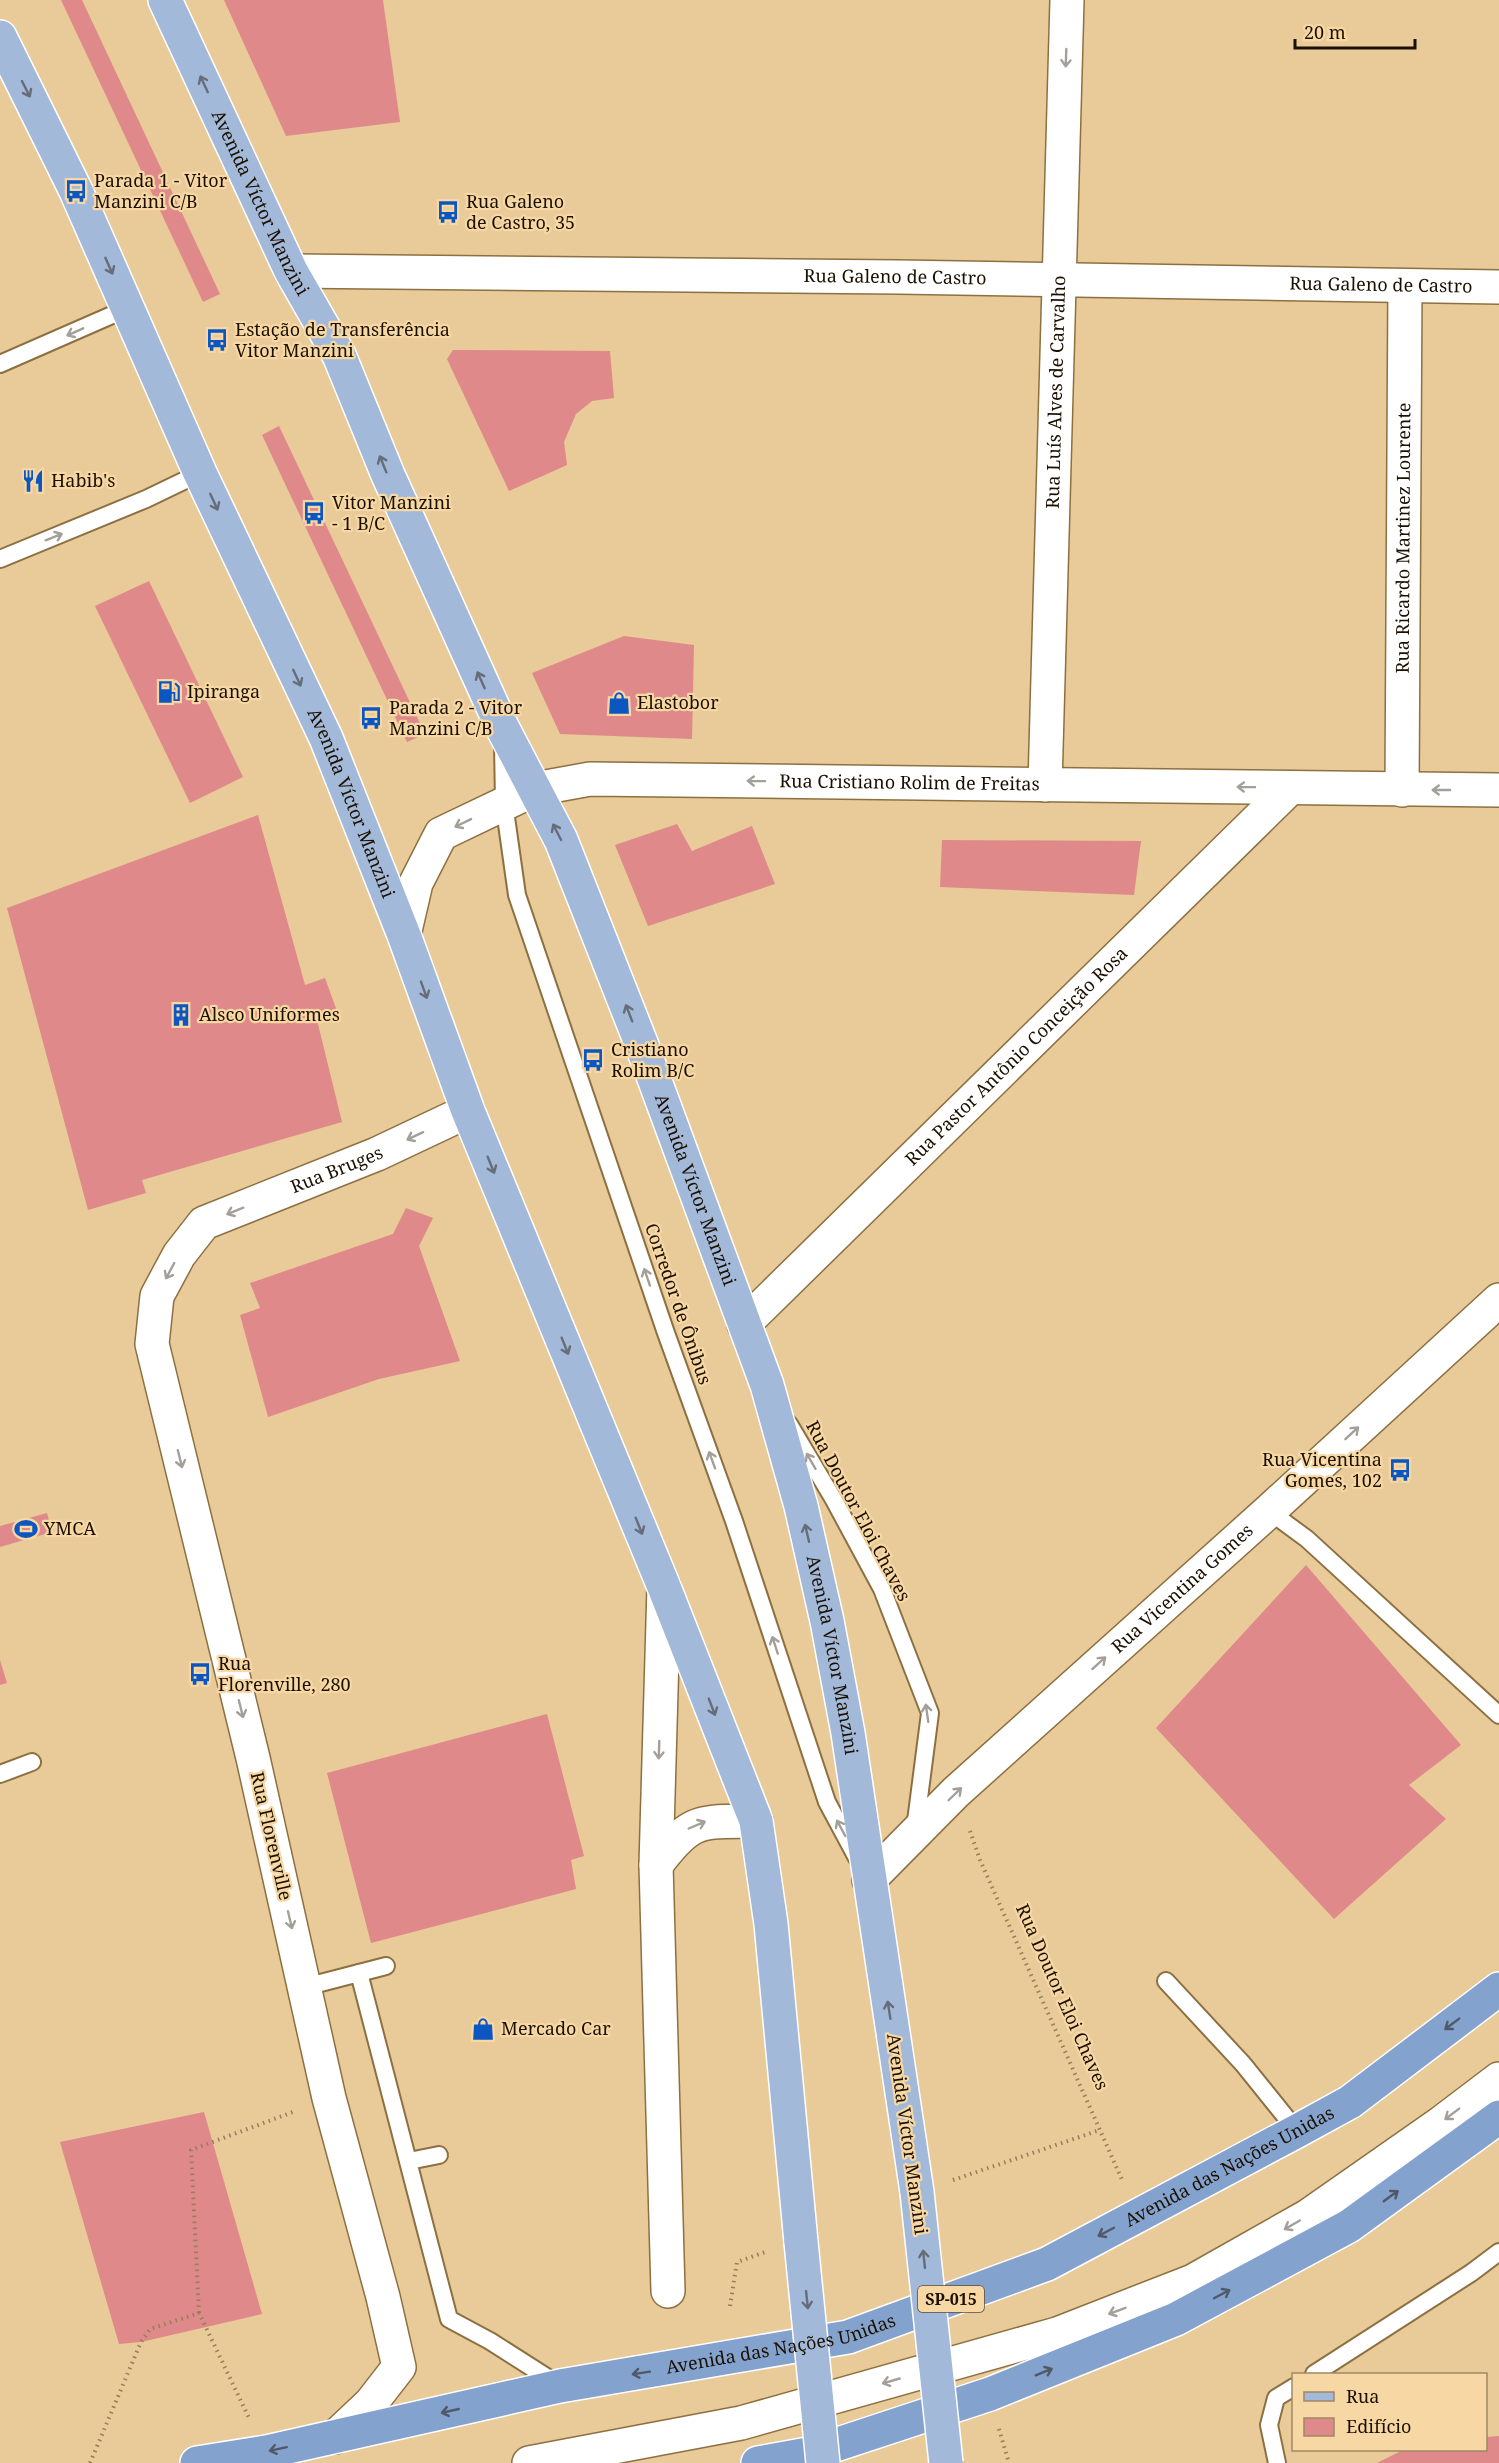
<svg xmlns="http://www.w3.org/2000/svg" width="1499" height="2463" font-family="'Noto Serif',serif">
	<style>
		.building { fill: #df898a }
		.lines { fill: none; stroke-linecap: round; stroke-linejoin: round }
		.service-casing { stroke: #8d7041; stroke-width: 20 }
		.minor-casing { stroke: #8d7041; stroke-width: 36 }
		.tertiary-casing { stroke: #8d7041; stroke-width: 36 }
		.primary-casing { stroke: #fff; stroke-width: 36 }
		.trunk-casing { stroke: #fff; stroke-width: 36 }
		.path { stroke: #957e5a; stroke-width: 4; stroke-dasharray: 1.5 4.5; stroke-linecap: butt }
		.service { stroke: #fff; stroke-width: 16 }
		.minor { stroke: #fff; stroke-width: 33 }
		.tertiary { stroke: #fff; stroke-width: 33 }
		.primary { stroke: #a3b9da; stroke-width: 33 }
		.trunk { stroke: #84a2ce; stroke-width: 33 }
		.primary-bridge-casing { stroke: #fff; stroke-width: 36; stroke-linecap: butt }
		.primary-bridge { stroke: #a3b9da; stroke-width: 33 }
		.oneway { stroke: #a49f99 }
		.oneway2 { stroke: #666d78 }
		.oneway3 { stroke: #505967 }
		.labels { text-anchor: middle; stroke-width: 4.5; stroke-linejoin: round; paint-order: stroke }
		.shield { fill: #f7d8a5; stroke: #5d4c32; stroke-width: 1.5 }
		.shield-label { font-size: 16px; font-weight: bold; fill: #1b1000 }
		.poi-label { font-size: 18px; fill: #1b1000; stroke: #f7d8a5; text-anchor: start }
		.street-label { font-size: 18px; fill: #1b1000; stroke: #f7d8a5 }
	</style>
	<rect width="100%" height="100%" fill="#e9ca99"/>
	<g class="building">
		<path d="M61,0H82L220,294L203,302Z"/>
		<path d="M224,0H383L400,122L286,136Z"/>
		<path d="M453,350L610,351L614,398L592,401L576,414L564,442L567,465L509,491L447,359Z"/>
		<path d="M279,426L425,734L407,742L262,435Z"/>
		<path d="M149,581L243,777L190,803L95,606Z"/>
		<path d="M624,636L694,645L692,739L560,734L532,673Z"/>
		<path d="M258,815L305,985L325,978L337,1011L317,1020L342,1122L142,1180L146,1193L88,1210L7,908Z"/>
		<path d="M677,824L692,851L752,826L775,884L648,926L615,845Z"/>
		<path d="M942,840L1141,841L1134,895L940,887Z"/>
		<path d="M406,1208L433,1218L419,1246L460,1361L379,1379L268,1417L240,1315L260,1308L250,1283L393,1234Z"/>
		<path d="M47,1513L52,1532L0,1547V1526Z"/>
		<path d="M1306,1565L1461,1745L1409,1785L1446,1819L1334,1919L1156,1728Z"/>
		<path d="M0,1660L7,1683L0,1685Z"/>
		<path d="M547,1714L584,1856L571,1860L576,1889L371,1943L327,1773Z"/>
		<path d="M204,2112L262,2314L141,2342L119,2344L60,2142Z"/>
		<path d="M1499,2436V2463H1377L1403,2450H1486V2437Z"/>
	</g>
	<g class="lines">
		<g class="service-casing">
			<g id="service">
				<path d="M0,364L128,308"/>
				<path d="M0,559L146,499L200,473"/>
				<path d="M503,744L504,803L517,895L666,1333L734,1521L827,1802L857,1858"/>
				<path d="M789,1424L834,1500L882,1589L930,1713L915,1829"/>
				<path d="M1269,1511L1307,1539L1499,1715"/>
				<path d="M0,1774L32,1762"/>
				<path d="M359,1973L449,2319L490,2341L559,2385"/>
				<path d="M1166,1981L1243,2064L1297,2131"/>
				<path d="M305,1987L386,1966"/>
				<path d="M409,2161L439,2155"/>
				<path d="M1314,2374L1471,2273L1499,2252"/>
				<path d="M1277,2463L1269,2425L1276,2398L1294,2387"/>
			</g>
		</g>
		<g class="minor-casing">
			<g id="minor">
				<path id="s1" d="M291,271L899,277L1499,287"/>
				<path id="s2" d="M1045,785L1067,0"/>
				<path id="s3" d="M1402,790L1405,286"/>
				<path id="s4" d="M744,1324L1290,788"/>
				<path d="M664,1587L656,1865L668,2291"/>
				<path d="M656,1865C692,1817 699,1822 756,1821"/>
				<path id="s5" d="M869,1880L956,1792L1269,1511L1499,1300"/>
				<path id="s6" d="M335,2437L371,2403L399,2367L383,2297L329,2098L253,1758L152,1344L157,1296L179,1255L204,1223L377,1154L468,1111"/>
				<path d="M529,2463L741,2423L1057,2334L1193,2281L1308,2216L1441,2123L1499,2079"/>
			</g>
		</g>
		<g class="tertiary-casing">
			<g id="tertiary">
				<path id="s7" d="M404,935L416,883L441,834L535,789L590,779L1499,790"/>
			</g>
		</g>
		<g class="primary-casing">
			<g id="primary">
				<path id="s8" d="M165,0L291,271L339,355L388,475L502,727L561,840L641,1043L767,1385L801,1506L827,1621L848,1733L917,2192"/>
				<path id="s9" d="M0,37L76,191L200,473L326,738L404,935L468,1111L664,1587L756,1821L771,1924L801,2242"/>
			</g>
		</g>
		<g class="trunk-casing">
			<g id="trunk">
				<path id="s10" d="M197,2463L266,2452L560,2386L848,2337L1047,2264L1297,2131L1350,2102L1499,1989"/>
				<path d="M758,2463L808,2454L990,2394L1176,2319L1349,2226L1499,2117"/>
			</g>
		</g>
		<g class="path">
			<path d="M970,1831L980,1860L1123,2182"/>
			<path d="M953,2180L1100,2130"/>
			<path d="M730,2306L737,2262L765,2252"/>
			<path d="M199,2313L191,2150L293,2112"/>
			<path d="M999,2429L1009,2463"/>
			<path d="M90,2463L141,2342L150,2329L199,2313L249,2418"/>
		</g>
		<use href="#service" class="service"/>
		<use href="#minor" class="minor"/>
		<use href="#tertiary" class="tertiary"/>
		<use href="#primary" class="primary"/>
		<use href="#trunk" class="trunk"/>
		<g class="primary-bridge-casing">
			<g id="primary-bridge">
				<path d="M917,2192L946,2463"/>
				<path d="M801,2242L823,2463"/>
			</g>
		</g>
		<use href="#primary-bridge" class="primary-bridge"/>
	</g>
	<defs><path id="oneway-shaft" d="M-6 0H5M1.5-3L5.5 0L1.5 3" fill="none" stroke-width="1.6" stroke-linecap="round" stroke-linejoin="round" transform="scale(1.5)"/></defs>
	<g class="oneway">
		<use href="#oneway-shaft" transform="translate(1066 58) rotate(92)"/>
		<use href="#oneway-shaft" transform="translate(75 332) rotate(156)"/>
		<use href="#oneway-shaft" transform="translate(54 537) rotate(-22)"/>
		<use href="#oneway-shaft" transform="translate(756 781) rotate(-179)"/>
		<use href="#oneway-shaft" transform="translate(1246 787) rotate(-179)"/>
		<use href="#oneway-shaft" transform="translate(1441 790) rotate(-180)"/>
		<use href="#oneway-shaft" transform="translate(463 823) rotate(154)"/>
		<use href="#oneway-shaft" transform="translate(415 1136) rotate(155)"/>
		<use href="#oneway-shaft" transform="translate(235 1211) rotate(158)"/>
		<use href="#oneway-shaft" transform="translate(170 1271) rotate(118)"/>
		<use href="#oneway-shaft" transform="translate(647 1277) rotate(-109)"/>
		<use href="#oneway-shaft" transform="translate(1352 1433) rotate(-43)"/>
		<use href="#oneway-shaft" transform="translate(180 1459) rotate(76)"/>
		<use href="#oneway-shaft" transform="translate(712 1460) rotate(-110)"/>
		<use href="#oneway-shaft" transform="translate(811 1461) rotate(-120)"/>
		<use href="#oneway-shaft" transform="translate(775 1645) rotate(-108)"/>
		<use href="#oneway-shaft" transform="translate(1099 1663) rotate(-42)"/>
		<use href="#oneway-shaft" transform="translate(241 1709) rotate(76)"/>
		<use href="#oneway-shaft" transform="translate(927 1713) rotate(-98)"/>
		<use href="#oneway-shaft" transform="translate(659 1750) rotate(92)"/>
		<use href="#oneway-shaft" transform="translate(955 1794) rotate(-44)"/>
		<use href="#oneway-shaft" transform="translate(697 1825) rotate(-23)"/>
		<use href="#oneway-shaft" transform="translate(841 1828) rotate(-118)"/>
		<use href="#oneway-shaft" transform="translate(290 1920) rotate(77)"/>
		<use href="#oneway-shaft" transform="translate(1452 2114) rotate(143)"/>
		<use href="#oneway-shaft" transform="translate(1292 2225) rotate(150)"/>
		<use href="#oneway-shaft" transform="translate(1117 2311) rotate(159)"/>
		<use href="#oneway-shaft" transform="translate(891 2381) rotate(164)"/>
	</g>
	<g class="oneway2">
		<use href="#oneway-shaft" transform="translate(204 84) rotate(-115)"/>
		<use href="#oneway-shaft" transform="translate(26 89) rotate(63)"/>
		<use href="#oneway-shaft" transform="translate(109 266) rotate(66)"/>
		<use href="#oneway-shaft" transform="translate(383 464) rotate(-112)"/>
		<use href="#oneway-shaft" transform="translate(214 502) rotate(65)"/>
		<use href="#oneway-shaft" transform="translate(297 678) rotate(65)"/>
		<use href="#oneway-shaft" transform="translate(481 680) rotate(-114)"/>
		<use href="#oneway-shaft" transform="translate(557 832) rotate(-117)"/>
		<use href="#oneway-shaft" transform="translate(424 990) rotate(70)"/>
		<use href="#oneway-shaft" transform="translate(629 1013) rotate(-111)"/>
		<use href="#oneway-shaft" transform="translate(491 1165) rotate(68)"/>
		<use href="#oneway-shaft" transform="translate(565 1346) rotate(68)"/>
		<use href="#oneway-shaft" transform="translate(639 1526) rotate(68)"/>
		<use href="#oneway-shaft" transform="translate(807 1533) rotate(-103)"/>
		<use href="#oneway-shaft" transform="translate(712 1707) rotate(69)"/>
		<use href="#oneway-shaft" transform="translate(889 2010) rotate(-99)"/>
		<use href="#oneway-shaft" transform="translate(924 2259) rotate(-96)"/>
		<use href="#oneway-shaft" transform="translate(807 2300) rotate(84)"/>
	</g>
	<g class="oneway3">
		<use href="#oneway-shaft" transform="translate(1452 2024) rotate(143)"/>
		<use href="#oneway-shaft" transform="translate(1391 2196) rotate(-36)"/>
		<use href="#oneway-shaft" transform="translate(1106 2232) rotate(152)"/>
		<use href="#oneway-shaft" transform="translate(1222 2294) rotate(-28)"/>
		<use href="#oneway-shaft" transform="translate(1044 2372) rotate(-22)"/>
		<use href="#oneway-shaft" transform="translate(641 2373) rotate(171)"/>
		<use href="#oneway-shaft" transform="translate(450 2411) rotate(167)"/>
		<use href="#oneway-shaft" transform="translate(278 2449) rotate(168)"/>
	</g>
	<defs>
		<g id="bus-bare" transform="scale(1.8)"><path d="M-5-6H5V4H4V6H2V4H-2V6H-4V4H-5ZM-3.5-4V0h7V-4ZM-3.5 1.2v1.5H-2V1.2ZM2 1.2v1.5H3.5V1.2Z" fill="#0b56c0" stroke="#f7d8a5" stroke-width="2.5" paint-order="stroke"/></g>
		<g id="restaurant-bare" transform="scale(1.8)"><path d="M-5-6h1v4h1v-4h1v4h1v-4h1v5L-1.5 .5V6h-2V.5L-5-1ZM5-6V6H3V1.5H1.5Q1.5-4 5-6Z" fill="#0b56c0" stroke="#f7d8a5" stroke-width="2.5" paint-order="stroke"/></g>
		<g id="fuel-bare" transform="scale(1.8)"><path d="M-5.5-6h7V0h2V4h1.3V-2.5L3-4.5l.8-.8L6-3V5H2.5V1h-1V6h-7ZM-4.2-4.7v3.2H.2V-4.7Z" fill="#0b56c0" stroke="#f7d8a5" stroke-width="2.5" paint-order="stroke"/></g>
		<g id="shop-bare" transform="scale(1.8)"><path d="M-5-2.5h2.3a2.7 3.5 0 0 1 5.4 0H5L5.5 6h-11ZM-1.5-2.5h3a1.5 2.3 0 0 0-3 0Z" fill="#0b56c0" stroke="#f7d8a5" stroke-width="2.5" paint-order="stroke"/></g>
		<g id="building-bare" transform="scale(1.8)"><path d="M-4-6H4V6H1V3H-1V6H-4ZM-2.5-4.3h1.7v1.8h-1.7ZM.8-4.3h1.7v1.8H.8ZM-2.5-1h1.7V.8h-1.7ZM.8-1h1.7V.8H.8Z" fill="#0b56c0" stroke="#f7d8a5" stroke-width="2.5" paint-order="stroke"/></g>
		<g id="stadium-bare" transform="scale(1.8)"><path d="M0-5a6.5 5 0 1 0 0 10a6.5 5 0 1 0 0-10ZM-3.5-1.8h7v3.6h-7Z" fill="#0b56c0" stroke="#f7d8a5" stroke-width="2.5" paint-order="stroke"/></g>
	</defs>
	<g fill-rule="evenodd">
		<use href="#bus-bare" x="76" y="191"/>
		<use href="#bus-bare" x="448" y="212"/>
		<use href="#bus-bare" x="217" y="340"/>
		<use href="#restaurant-bare" x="33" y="481"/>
		<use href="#bus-bare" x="314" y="513"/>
		<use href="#fuel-bare" x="169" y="692"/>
		<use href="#shop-bare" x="619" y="703"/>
		<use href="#bus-bare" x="371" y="718"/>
		<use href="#building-bare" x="181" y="1015"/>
		<use href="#bus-bare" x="593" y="1060"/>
		<use href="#bus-bare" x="1400" y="1470"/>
		<use href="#stadium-bare" x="26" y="1529"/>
		<use href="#bus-bare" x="200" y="1674"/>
		<use href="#shop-bare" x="483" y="2029"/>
	</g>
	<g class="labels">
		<rect class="shield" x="918" y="2286" width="66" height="26" rx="4.5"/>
		<g class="shield-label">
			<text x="951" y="2305">SP-015</text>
		</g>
		<g class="poi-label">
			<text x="94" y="187">Parada 1 - Vitor<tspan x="94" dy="21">Manzini C/B</tspan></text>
			<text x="466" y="208">Rua Galeno<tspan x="466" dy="21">de Castro, 35</tspan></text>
			<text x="235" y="336">Estação de Transferência<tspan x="235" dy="21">Vitor Manzini</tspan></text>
			<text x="51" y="487">Habib's</text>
			<text x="332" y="509">Vitor Manzini<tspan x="332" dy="21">- 1 B/C</tspan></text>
			<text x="187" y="698">Ipiranga</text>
			<text x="637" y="709">Elastobor</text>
			<text x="389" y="714">Parada 2 - Vitor<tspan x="389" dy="21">Manzini C/B</tspan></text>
			<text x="199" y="1021">Alsco Uniformes</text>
			<text x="611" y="1056">Cristiano<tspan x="611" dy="21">Rolim B/C</tspan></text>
			<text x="1382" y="1466" text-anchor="end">Rua Vicentina<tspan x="1382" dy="21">Gomes, 102</tspan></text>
			<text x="44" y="1535">YMCA</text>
			<text x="218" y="1670">Rua<tspan x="218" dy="21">Florenville, 280</tspan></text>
			<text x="501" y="2035">Mercado Car</text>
		</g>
		<g class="street-label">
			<text dy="6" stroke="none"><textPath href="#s8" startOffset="224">Avenida Víctor Manzini</textPath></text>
			<text dy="6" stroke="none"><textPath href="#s1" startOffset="604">Rua Galeno de Castro</textPath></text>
			<text dy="6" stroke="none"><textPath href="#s1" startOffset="1090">Rua Galeno de Castro</textPath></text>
			<text dy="6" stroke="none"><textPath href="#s2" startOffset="393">Rua Luís Alves de Carvalho</textPath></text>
			<text dy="6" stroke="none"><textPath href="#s3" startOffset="252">Rua Ricardo Martinez Lourente</textPath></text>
			<text dy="6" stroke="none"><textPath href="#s7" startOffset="588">Rua Cristiano Rolim de Freitas</textPath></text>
			<text dy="6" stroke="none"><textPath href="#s9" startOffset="843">Avenida Víctor Manzini</textPath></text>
			<text dy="6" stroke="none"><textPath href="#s4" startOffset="382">Rua Pastor Antônio Conceição Rosa</textPath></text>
			<text dy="6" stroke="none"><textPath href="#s6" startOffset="1426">Rua Bruges</textPath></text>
			<text dy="6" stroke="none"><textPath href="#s8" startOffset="1304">Avenida Víctor Manzini</textPath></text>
			<text transform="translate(678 1304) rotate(71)" y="6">Corredor de Ônibus</text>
			<text transform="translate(858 1511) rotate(62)" y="6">Rua Doutor Eloi Chaves</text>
			<text dy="6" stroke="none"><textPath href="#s5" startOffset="428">Rua Vicentina Gomes</textPath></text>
			<text dy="6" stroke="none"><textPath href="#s8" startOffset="1790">Avenida Víctor Manzini</textPath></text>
			<text transform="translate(271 1836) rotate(77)" y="6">Rua Florenville</text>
			<text transform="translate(1062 1997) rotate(66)" y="6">Rua Doutor Eloi Chaves</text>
			<text transform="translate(907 2134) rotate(82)" y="6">Avenida Víctor Manzini</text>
			<text dy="6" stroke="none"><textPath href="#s10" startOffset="1082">Avenida das Nações Unidas</textPath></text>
			<text dy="6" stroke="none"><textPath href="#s10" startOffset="596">Avenida das Nações Unidas</textPath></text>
		</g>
	</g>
	<rect x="1292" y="2373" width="195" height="78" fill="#f7d8a5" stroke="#9f8863" stroke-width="1.5"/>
	<rect x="1304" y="2392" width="30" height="9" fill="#a3b9da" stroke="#9f8863" stroke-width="1.5"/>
	<text x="1346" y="2403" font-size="18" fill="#1b1000">Rua</text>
	<rect x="1304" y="2418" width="30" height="18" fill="#df898a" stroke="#9f8863" stroke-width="1.5"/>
	<text x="1346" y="2433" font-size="18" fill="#1b1000">Edifício</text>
	<path d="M1295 39v9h120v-9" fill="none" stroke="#1b1000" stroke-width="3"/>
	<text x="1304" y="39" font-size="18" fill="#1b1000" stroke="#f7d8a5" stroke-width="4.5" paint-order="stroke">20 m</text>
</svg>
